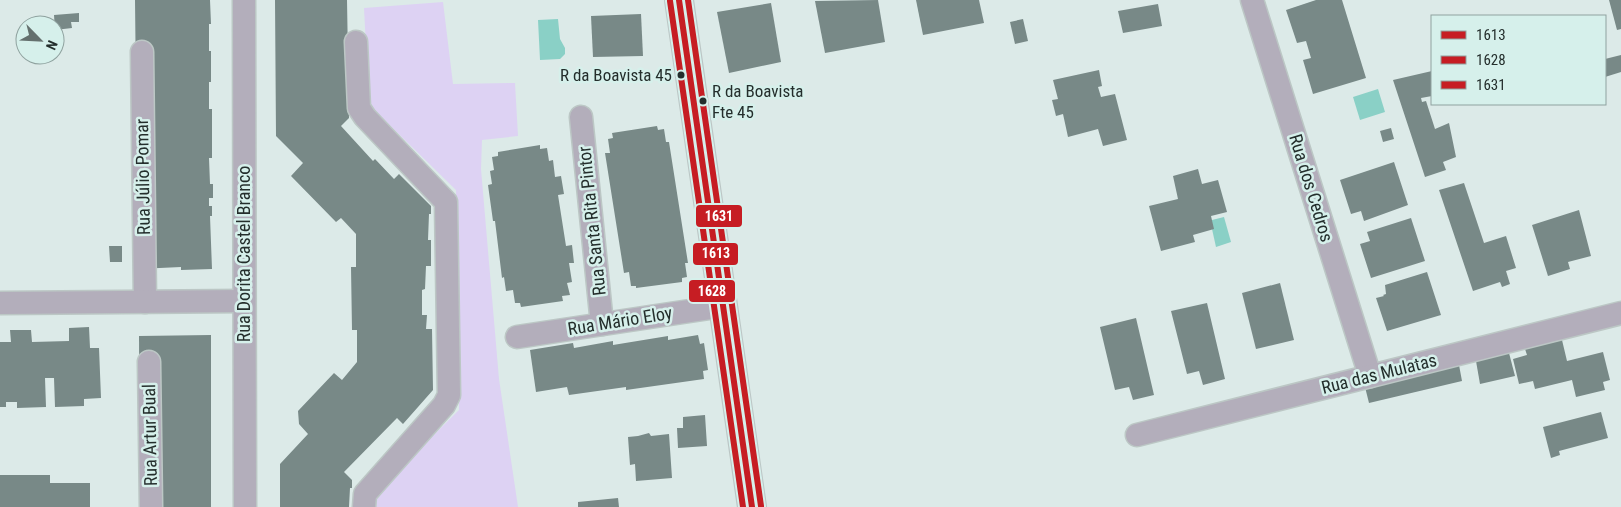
<svg xmlns="http://www.w3.org/2000/svg" width="1621" height="507" font-family="'Roboto Condensed',sans-serif">
	<style>
		.green { fill: #ddd2f3 }
		.water { fill: #8ad0c6 }
		.building { fill: #788987 }
		.lines { fill: none; stroke-linecap: round; stroke-linejoin: round }
		.street-casing { stroke: #bcc7c5; stroke-width: 25 }
		.secondary-casing { stroke: #bcc7c5; stroke-width: 30 }
		.street { stroke: #b3aebb; stroke-width: 22 }
		.secondary { stroke: #b0adba; stroke-width: 28 }
		.bus-1-casing { stroke: #d6f0eb; stroke-width: 10 }
		.bus-2-casing { stroke: #d6f0eb; stroke-width: 10 }
		.bus-3-casing { stroke: #d6f0eb; stroke-width: 10 }
		.bus-1 { stroke: #c61d23; stroke-width: 6 }
		.bus-2 { stroke: #c61d23; stroke-width: 6 }
		.bus-3 { stroke: #c61d23; stroke-width: 6 }
		.bus-dot { fill: #242e2c; stroke: #d6f0eb; stroke-width: 2 }
		.labels { text-anchor: middle; stroke-width: 5; stroke-linejoin: round; paint-order: stroke }
		.bus-label { font-size: 17px; fill: #242e2c; stroke: #d6f0eb; text-anchor: end }
		.street-label { font-size: 18px; fill: #242e2c; stroke: #d6f0eb }
		.line-badge { stroke: #d6f0eb; stroke-width: 2 }
		.badge-label { font-size: 14px; text-anchor: middle; font-weight: bold; fill: #fff }
	</style>
	<rect width="100%" height="100%" fill="#dceae8"/>
	<path class="green" d="M443,2L453,84L515,83L518,136L482,140L481,169L499,379L518,507H372V496L459,410L456,190L369,105L364,8Z"/>
	<g class="water">
		<path d="M558,19L560,39L565,48V54L560,59L540,60L538,20Z"/>
		<path d="M1378,89L1385,112L1360,120L1353,97Z"/>
		<path d="M1224,217L1231,242L1216,247L1212,229V220Z"/>
	</g>
	<g class="building">
		<path d="M135,0H210L211,24H209V51H211V82H209V109H212V158H209L210,184H213V198H209V206H212V216H210L212,269L181,270V267L138,269Z"/>
		<path d="M275,0H347L349,118L341,126L373,161L375,159L394,179L399,174L431,206V214H429L428,240H431V266H426L425,289L422,290V315H427L426,329H432L433,390L403,424L397,418L344,472L352,480V488H350L349,507H280V464L308,434L299,424L298,411L334,373L342,380L357,362V330H352L351,267H356V234L341,218L336,222L291,176L303,163L276,136Z"/>
		<path d="M878,0L885,42L825,53L815,1Z"/>
		<path d="M916,0H979L984,23L923,35Z"/>
		<path d="M1316,0H1342L1366,78L1313,94L1303,60L1311,58L1306,41L1297,43L1286,10Z"/>
		<path d="M1609,0H1621V29L1617,30Z"/>
		<path d="M771,3L781,62L729,73L717,12Z"/>
		<path d="M1158,4L1162,26L1123,33L1118,11Z"/>
		<path d="M79,13V22H71L72,28L55,30L54,15Z"/>
		<path d="M641,14L643,56L593,57L591,16Z"/>
		<path d="M1023,19L1028,41L1015,44L1010,22Z"/>
		<path d="M1621,55V72L1605,77V59Z"/>
		<path d="M1099,70L1102,86L1098,87L1101,97L1115,94L1127,140L1103,146L1098,129L1068,137L1063,114L1056,116L1052,100L1058,99L1053,80Z"/>
		<path d="M1432,71V96L1421,98L1422,102L1426,101L1435,129L1449,123L1456,157L1443,162L1446,170L1425,177L1393,80Z"/>
		<path d="M657,126L658,130L664,129L666,142H669L688,263H685L687,277L682,278V282L636,288V286H631L629,272L624,273L605,153H610L608,139L613,138L612,133Z"/>
		<path d="M1391,128L1394,139L1383,142L1380,131Z"/>
		<path d="M540,145V149L547,148L549,161L553,160L555,177L561,176L564,194L558,195L566,246L572,245L574,263H569L572,282L567,283L570,295L562,296L563,301L521,307L520,303H515L513,290L506,291L504,277L502,278L495,221H493L488,185L492,184L490,171L494,170L492,157L498,156V152Z"/>
		<path d="M1394,162L1408,205L1364,221L1361,211L1351,214L1340,180Z"/>
		<path d="M1198,169L1202,184L1218,180L1227,212L1211,216L1214,229L1193,235L1195,242L1161,251L1149,206L1178,199L1173,176Z"/>
		<path d="M1464,183L1484,243L1506,236L1516,268L1506,271L1510,284L1502,287L1500,282L1473,291L1439,190Z"/>
		<path d="M1579,210L1591,256L1568,262L1570,269L1548,276L1532,225Z"/>
		<path d="M1411,218L1425,261L1371,278L1360,244L1370,241L1367,232Z"/>
		<path d="M109,246H122V262H110Z"/>
		<path d="M1427,272L1441,315L1387,331L1376,298L1384,296L1383,295L1386,294L1385,285Z"/>
		<path d="M1280,283L1294,340L1256,349L1242,293Z"/>
		<path d="M1207,303L1225,379L1203,385L1199,371L1187,374L1171,311Z"/>
		<path d="M1136,318L1154,395L1133,400L1129,387L1115,390L1100,327Z"/>
		<path d="M89,327L90,348H99L101,398L84,399V406L55,407L54,378H45L46,407L17,408V402H6V407H0V342H11L10,330H31L32,342L69,341V328Z"/>
		<path d="M211,335V507H140L139,336Z"/>
		<path d="M698,335L700,344L704,343L708,370L703,371L704,379L626,390V387L569,395L567,387L536,392L530,350L573,343L574,348L613,341V345L668,336V340Z"/>
		<path d="M1562,340L1567,361L1603,352L1610,380L1603,382L1605,390L1576,397L1572,380L1535,389L1533,381L1519,384L1513,359L1527,355L1525,349Z"/>
		<path d="M1509,353L1515,376L1480,384L1476,361Z"/>
		<path d="M1459,365L1462,381L1369,403L1365,387Z"/>
		<path d="M1601,412L1608,438L1559,451L1560,455L1551,458L1543,427Z"/>
		<path d="M705,415L707,446L678,448L677,428H683V417Z"/>
		<path d="M649,433L651,436L669,434L672,478L636,481L635,464L630,465L628,437L638,436Z"/>
		<path d="M0,475H50V483H90V507H0Z"/>
		<path d="M618,498L619,507H578V502Z"/>
	</g>
	<g class="lines">
		<g class="street-casing">
			<g id="street">
				<path d="M244,0L245,507"/>
				<path d="M1252,0L1370,376"/>
				<path d="M356,42L359,108L365,117L446,202L449,395L444,405L365,494L364,507"/>
				<path d="M142,52L145,302"/>
				<path d="M581,117L602,324"/>
				<path d="M0,303L244,301"/>
				<path d="M517,337L723,306"/>
				<path d="M149,362L151,507"/>
				<path d="M1137,435L1621,313"/>
			</g>
		</g>
		<g class="secondary-casing">
			<path id="secondary" d="M679,0L752,507"/>
		</g>
		<use href="#street" class="street"/>
		<use href="#secondary" class="secondary"/>
		<g class="bus-1-casing">
			<path id="bus-1" d="M679,0L752,507"/>
		</g>
		<g class="bus-2-casing">
			<path id="bus-2" d="M670,1L743,507"/>
		</g>
		<g class="bus-3-casing">
			<path id="bus-3" d="M688,0L761,506"/>
		</g>
		<use href="#bus-1" class="bus-1"/>
		<use href="#bus-2" class="bus-2"/>
		<use href="#bus-3" class="bus-3"/>
	</g>
	<g class="bus-dot">
		<circle cx="681" cy="75" r="4.5"/>
		<circle cx="703" cy="101" r="4.5"/>
	</g>
	<g class="labels">
		<g class="bus-label">
			<text x="672" y="81">R da Boavista 45</text>
			<text x="712" y="97" text-anchor="start">R da Boavista<tspan x="712" dy="21">Fte 45</tspan></text>
		</g>
		<g class="street-label">
			<text transform="translate(143 177) rotate(-91)" y="6">Rua Júlio Pomar</text>
			<text transform="translate(1311 188) rotate(73)" y="6">Rua dos Cedros</text>
			<text transform="translate(592 221) rotate(-96)" y="6">Rua Santa Rita Pintor</text>
			<text transform="translate(244 254) rotate(-90)" y="6">Rua Dorita Castel Branco</text>
			<text transform="translate(620 321) rotate(-9)" y="6">Rua Mário Eloy</text>
			<text transform="translate(1379 374) rotate(-14)" y="6">Rua das Mulatas</text>
			<text transform="translate(150 435) rotate(-91)" y="6">Rua Artur Bual</text>
		</g>
	</g>
	<g class="line-badge">
		<rect x="695" y="204" width="48" height="24" rx="5" fill="#c61d23"/>
		<rect x="692" y="242" width="47" height="24" rx="5" fill="#c61d23"/>
		<rect x="688" y="279" width="48" height="24" rx="5" fill="#c61d23"/>
	</g>
	<g class="badge-label">
		<text x="719" y="221">1631</text>
		<text x="716" y="258">1613</text>
		<text x="712" y="296">1628</text>
	</g>
	<rect x="1431" y="15" width="175" height="90" fill="#d6f0eb" stroke="#8fa29f"/>
	<rect x="1441" y="31" width="25" height="8" fill="#c61d23" stroke="#8fa29f"/>
	<text x="1476" y="40" font-size="15" fill="#242e2c">1613</text>
	<rect x="1441" y="56" width="25" height="8" fill="#c61d23" stroke="#8fa29f"/>
	<text x="1476" y="65" font-size="15" fill="#242e2c">1628</text>
	<rect x="1441" y="81" width="25" height="8" fill="#c61d23" stroke="#8fa29f"/>
	<text x="1476" y="90" font-size="15" fill="#242e2c">1631</text>
	<g transform="translate(40 40) rotate(114)"><circle r="24" fill="#d6f0eb" stroke="#8fa29f"/>
	<path d="M0-4L9 19L0 12L-9 19Z" fill="#64706e"/>
	<text y="-8" font-size="14" font-weight="bold" text-anchor="middle" fill="#242e2c">N</text>
	</g>
</svg>
